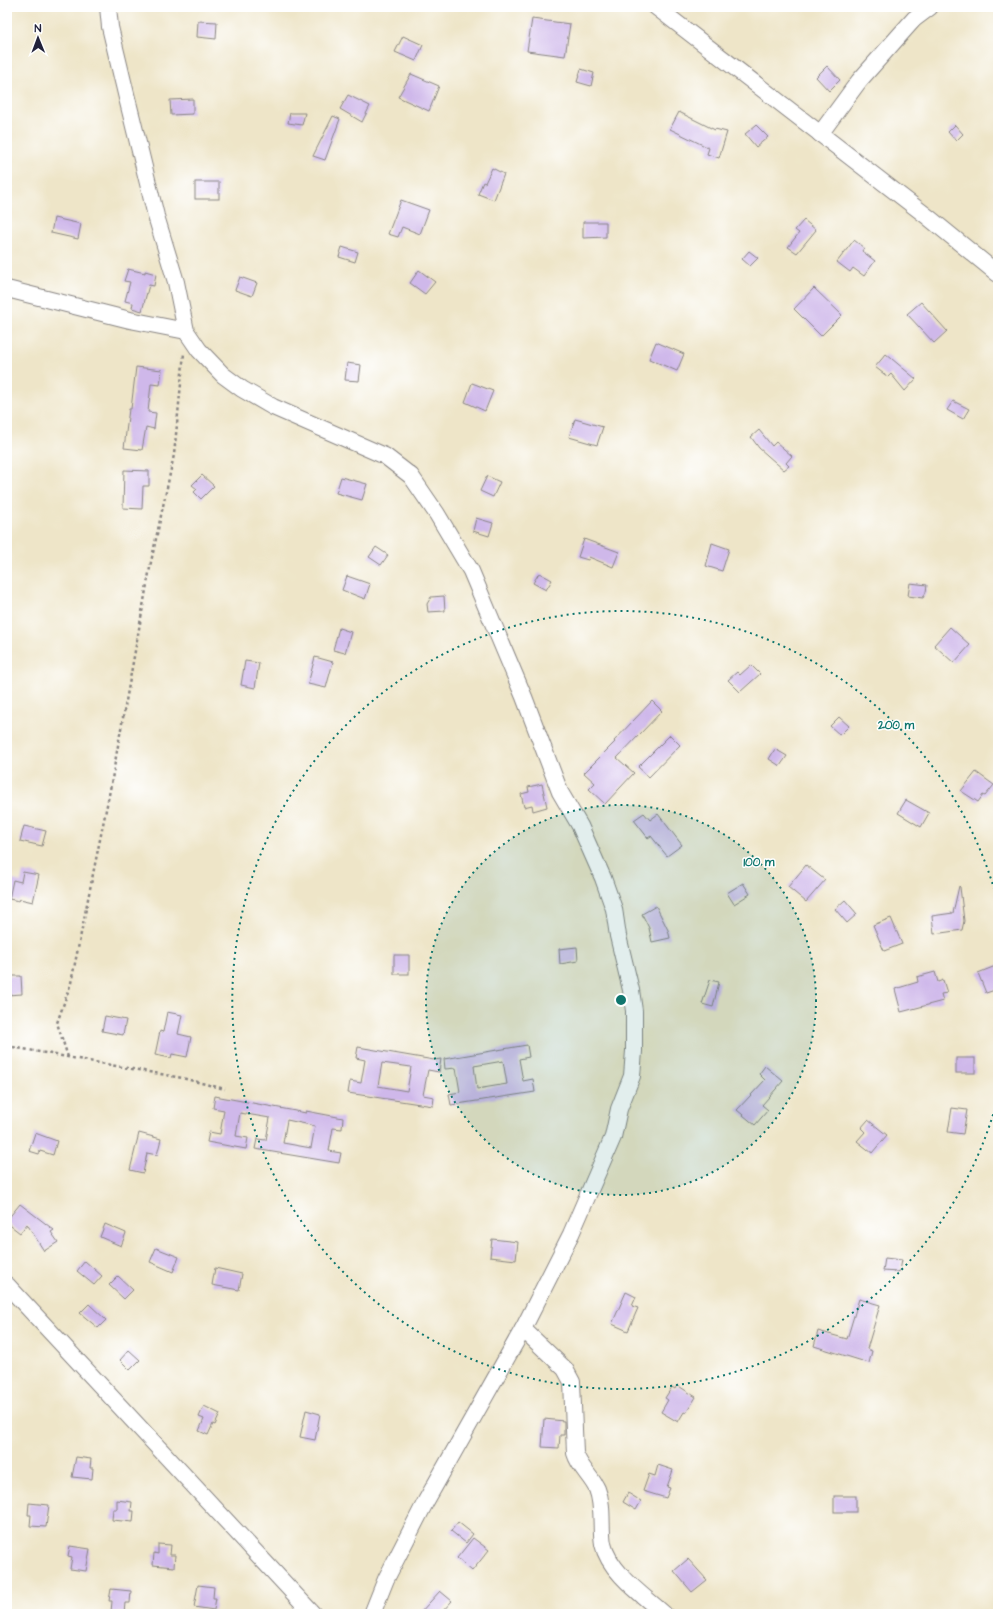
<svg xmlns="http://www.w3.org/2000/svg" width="1005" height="1621" font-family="'Architects Daughter',sans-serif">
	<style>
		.building { fill: #cfb8ea; fill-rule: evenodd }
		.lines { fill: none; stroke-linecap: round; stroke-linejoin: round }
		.minor-casing { stroke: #888482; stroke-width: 18 }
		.path { stroke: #888482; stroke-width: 2.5; stroke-dasharray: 3 3; stroke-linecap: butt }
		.minor { stroke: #fff; stroke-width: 16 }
		.ring { fill: none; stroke: #0f766e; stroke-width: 2; stroke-dasharray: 2 4 }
		.centre { fill: #0f766e; stroke: #fff; stroke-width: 2 }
		.ring-label { font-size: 12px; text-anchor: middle; font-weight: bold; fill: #0f766e; stroke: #fff; stroke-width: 3; stroke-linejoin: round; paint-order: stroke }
	</style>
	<rect width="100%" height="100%" fill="#fff"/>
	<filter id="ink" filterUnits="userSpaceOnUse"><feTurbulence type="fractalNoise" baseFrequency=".025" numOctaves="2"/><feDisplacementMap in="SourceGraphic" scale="8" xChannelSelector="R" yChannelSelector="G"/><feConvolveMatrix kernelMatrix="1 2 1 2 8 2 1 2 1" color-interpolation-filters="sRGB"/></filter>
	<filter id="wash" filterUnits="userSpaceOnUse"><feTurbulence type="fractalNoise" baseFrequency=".012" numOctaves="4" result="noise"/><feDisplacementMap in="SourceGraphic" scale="16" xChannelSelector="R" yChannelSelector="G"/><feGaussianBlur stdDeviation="0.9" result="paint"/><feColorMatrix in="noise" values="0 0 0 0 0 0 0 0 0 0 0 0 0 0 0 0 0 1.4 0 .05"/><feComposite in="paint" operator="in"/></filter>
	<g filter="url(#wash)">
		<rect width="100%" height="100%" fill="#eee5c8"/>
		<g id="blocks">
			<g class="building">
				<path d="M532,19L570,24L565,56L527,51Z"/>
				<path d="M198,21L217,22L216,39L197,37Z"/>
				<path d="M403,36L423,45L416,61L395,52Z"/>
				<path d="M827,66L840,80L829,91L816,77Z"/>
				<path d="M581,69L594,73L591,86L577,82Z"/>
				<path d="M411,74L439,86L429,111L398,97Z"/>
				<path d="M348,95L370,106L362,122L340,109Z"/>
				<path d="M193,99V114L171,115L170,100Z"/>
				<path d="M679,112L715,130V129L727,132L719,158L707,154L709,148L670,129Z"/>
				<path d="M290,113H305L302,125L288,123Z"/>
				<path d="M333,116L340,119L325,160L313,156Z"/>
				<path d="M756,125L768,137L756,147L745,134Z"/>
				<path d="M955,125L963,134L956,141L948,132Z"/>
				<path d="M492,168L504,174L494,200L478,194L483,182L485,183Z"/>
				<rect x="195" y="182" width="24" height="17"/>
				<path d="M401,200L429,210L420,234L402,227L398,237L388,234Z"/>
				<path d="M54,218L81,224L78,239L51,233Z"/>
				<path d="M804,220L816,230L797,253L788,247L799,233L795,230Z"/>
				<path d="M583,222H606V237L583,238Z"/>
				<path d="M854,240L864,248L862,251L875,261L864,276L853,268L850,272L837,262Z"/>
				<path d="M342,247L358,252L355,262L339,257Z"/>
				<path d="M749,251L758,258L750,266L742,259Z"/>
				<path d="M128,269L145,273V271L156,274L154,286L149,285L142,311L132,308L133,303L125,301L130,282L124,281Z"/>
				<path d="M419,270L435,282L425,294L410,283Z"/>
				<path d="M240,277L257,283L252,296L235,290Z"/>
				<path d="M814,288L842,315L821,336L794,309Z"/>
				<path d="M921,302L947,331L934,343L907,314Z"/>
				<path d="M656,342L684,354L677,371L649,359Z"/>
				<path d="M886,354L916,379L905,391L891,374L888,377L875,367Z"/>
				<path d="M347,363L361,365L359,381L345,380Z"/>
				<path d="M136,367L162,370L160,385L151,384L148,412L156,413L154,429L146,427L142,450L124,448L129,409H131Z"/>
				<path d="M472,383L493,391L485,411L465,402Z"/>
				<path d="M953,401L969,409L963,419L947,410Z"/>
				<path d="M575,419L603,427L597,445L569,437Z"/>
				<path d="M759,430L772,446L776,442L792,456L786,463L789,466L784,470L759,448L751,437Z"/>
				<path d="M124,470L149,471V486H143L142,509L123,508Z"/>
				<path d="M202,475L214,486L201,499L194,492L197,489L192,485Z"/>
				<path d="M487,476L500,482L493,497L480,491Z"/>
				<path d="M341,477L367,484L362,500L336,493Z"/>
				<path d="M476,518L493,523L489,536L473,531Z"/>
				<path d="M584,539L619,552L613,567L589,557L588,560L578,557Z"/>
				<path d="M712,543L729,549L722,571L706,566Z"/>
				<path d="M376,547L388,555L381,565L369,557Z"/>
				<path d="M539,573L552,580L546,590L533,583Z"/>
				<path d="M347,576L370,584L365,599L342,590Z"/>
				<path d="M910,583L927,585L926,592L923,598L908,596Z"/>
				<path d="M444,596L445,611L428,612L427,604L431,597Z"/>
				<path d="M950,627L970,645L954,663L934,645Z"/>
				<path d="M339,628L351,632L345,653L333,650Z"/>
				<path d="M315,657L333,662L326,688L308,684Z"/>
				<path d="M245,661L259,663L255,688L241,685Z"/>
				<path d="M751,665L760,674L740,692L728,680L737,672L740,675Z"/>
				<path d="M652,701L662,711L617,758L634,773L605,804L589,789L595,783L584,773L615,742L614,741Z"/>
				<path d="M839,717L849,726L840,735L830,726Z"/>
				<path d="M670,735L680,745L649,777L638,767Z"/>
				<path d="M775,749L787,756L780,766L769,759Z"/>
				<path d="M976,772L994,785L985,796L983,795L978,802L961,791Z"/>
				<path d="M542,784L547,807L533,811L532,805L524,807L521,794L529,792L528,787Z"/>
				<path d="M906,800L929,813L921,827L898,813Z"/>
				<path d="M644,813L650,820L658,814L682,845L667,856L651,836L648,838L634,820Z"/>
				<path d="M24,826L46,831L42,846L20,841Z"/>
				<path d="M806,865L825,880L806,902L788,887Z"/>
				<path d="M23,872L39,875L33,902L20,899L19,901L9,899L13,880L21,882Z"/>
				<path d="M743,883L750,894L734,904L727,893Z"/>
				<path d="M959,886L960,887L964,921L962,930L934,934L932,916L953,913Z"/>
				<path d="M845,900L857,914L847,923L835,909Z"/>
				<path d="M656,906L668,930L670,938L652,942L649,928L642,914Z"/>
				<path d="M891,918L902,944L884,951L873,925Z"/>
				<path d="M577,947L578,961L560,964L559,949Z"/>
				<rect x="394" y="955" width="15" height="19"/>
				<path d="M998,965V989L986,993L978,973Z"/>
				<path d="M935,972L938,982L943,980L947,993L941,994L943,1001L901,1012L895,989L918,982L917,977Z"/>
				<path d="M7,976H21L22,994L7,995Z"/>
				<path d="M710,980L719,982L713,1007L702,1004Z"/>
				<path d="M167,1012L182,1015L178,1034L191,1037L187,1057L172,1054L171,1058L155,1055L160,1031L163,1032Z"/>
				<path d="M105,1016L126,1020L123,1035L102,1031Z"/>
				<path d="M527,1045L529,1057L519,1059L523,1081L533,1079L535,1092L451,1105L449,1094L460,1092L456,1068L445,1069L444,1059ZM503,1061L507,1084L477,1089L474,1066Z"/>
				<path d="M358,1047L434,1060L441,1059L439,1072L428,1070L423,1095L434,1097L433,1106L348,1093L350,1081L361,1083L365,1060L356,1058ZM382,1063L411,1067L407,1091L378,1086Z"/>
				<rect x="956" y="1058" width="19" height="15"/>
				<path d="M765,1066L783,1081L762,1105L768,1110L755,1125L737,1110L765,1080L759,1074Z"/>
				<path d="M215,1096L306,1113V1111L343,1118L342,1129L333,1128L329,1151L341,1153L339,1163L255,1149L257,1139L266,1140L270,1118L240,1113L236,1136L248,1138L246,1149L207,1142L209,1132L220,1134L224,1110L213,1108ZM287,1120L315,1126L311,1148L283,1143Z"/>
				<path d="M952,1108L967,1110L963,1134L948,1132Z"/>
				<path d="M868,1120L887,1135L872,1153L857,1141L865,1132L861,1128Z"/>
				<path d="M35,1133L57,1141L53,1155L40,1151L39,1154L29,1151Z"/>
				<path d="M139,1133L161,1139L157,1155L147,1153L143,1173L130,1170Z"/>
				<path d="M20,1204L54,1230L51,1232L58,1242L44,1251L27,1224L20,1233L7,1223V1220Z"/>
				<path d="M105,1224L126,1233L121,1246L100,1237Z"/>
				<path d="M492,1239L518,1242L516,1260L490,1257Z"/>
				<path d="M156,1248L179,1257L173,1272L150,1262Z"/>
				<path d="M885,1258L902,1260L900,1271L897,1272L883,1271Z"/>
				<path d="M85,1261L102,1276L94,1285L77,1271Z"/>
				<path d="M215,1268L242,1274L239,1290L212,1285Z"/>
				<path d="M118,1276L133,1290L124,1299L109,1285Z"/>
				<path d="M626,1292L636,1297L632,1306L638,1308L628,1331L612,1324Z"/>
				<path d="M859,1299L880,1305L867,1349L872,1351L869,1363L814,1346L818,1331L847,1339Z"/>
				<path d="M89,1304L106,1320L98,1328L80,1313Z"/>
				<path d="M129,1350L140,1360L130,1370L120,1360Z"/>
				<path d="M677,1385L696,1397L686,1413L684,1412L678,1422L661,1412L668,1400L665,1398L672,1387L675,1389Z"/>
				<path d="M204,1406L220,1414L215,1425L213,1424L208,1435L199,1431L204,1419L199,1417Z"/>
				<path d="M306,1410L320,1414L315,1440L300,1437Z"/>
				<path d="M544,1419L564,1421V1435H560L559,1448L542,1447Z"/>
				<path d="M76,1457L91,1459L90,1468H93L92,1479L72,1477Z"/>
				<path d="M658,1465L673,1470L667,1487L670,1488L666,1498L643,1491L649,1474L655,1476Z"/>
				<path d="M628,1493L641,1501L636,1510L623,1502Z"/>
				<rect x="834" y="1496" width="22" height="16"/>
				<path d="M117,1500L132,1502L131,1511H134L133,1522L112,1520L113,1509H117Z"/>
				<path d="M29,1503L49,1505L46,1527L30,1526L31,1515H28Z"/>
				<path d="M458,1522L473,1534L466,1543L451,1531Z"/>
				<path d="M473,1538L489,1550L472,1571L457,1558Z"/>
				<path d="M158,1544L171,1545L170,1555H175L174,1567L153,1565L154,1553L158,1554Z"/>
				<path d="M70,1546L90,1549L86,1571L70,1569L72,1557L68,1556Z"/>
				<path d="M688,1559L707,1580L692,1592L674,1571Z"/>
				<path d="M198,1585L214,1587L213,1598H216L214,1610L194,1607Z"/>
				<path d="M111,1589L131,1591L130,1603H125L124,1613L111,1612L112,1601H109Z"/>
				<path d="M440,1591L452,1601L440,1614H419Z"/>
			</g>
		</g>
	</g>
	<g filter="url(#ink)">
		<use href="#blocks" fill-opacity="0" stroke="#888482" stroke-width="1"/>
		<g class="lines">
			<g class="minor-casing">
				<g id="minor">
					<path d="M108,7L110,27L126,94L156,216L176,282L186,331L199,350L223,375L242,389L273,407L385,456L411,476L437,514L471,571L524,697L560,792L580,826L603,878L614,909L618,936L631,990L634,1011V1051L632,1076L619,1109L613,1137L571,1234L523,1329L426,1501L386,1579L372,1614"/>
					<path d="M656,7L928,217L998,274"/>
					<path d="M820,134L859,81L914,19L930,7"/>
					<path d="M7,289L130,320L186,331"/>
					<path d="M7,1285L313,1614"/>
					<path d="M523,1329L565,1369L572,1382L575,1453C579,1467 591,1476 597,1489C604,1506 600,1526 603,1544C609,1572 644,1596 664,1614"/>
				</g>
			</g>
			<g class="path">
				<path d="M7,1046L182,1078L225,1089"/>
				<path d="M68,1057L57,1023L71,983L110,790L151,562L174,455L184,353"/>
			</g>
			<use href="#minor" class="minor"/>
		</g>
	</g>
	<circle cx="621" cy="1000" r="195" fill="#0f766e" fill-opacity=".12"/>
	<g class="ring">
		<circle cx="621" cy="1000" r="195"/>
		<path d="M998 1097A389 389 0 1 1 998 903"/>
	</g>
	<circle cx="621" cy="1000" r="6" class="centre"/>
	<g class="ring-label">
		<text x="896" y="729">200 m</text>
		<text x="759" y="866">100 m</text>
	</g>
	<rect width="1005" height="1621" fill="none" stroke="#fff" stroke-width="24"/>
	<g transform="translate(38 38) rotate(359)" stroke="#ffffff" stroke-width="3" paint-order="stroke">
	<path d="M0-3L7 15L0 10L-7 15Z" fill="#22223b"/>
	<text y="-6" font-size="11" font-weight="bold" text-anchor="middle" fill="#22223b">N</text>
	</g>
</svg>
